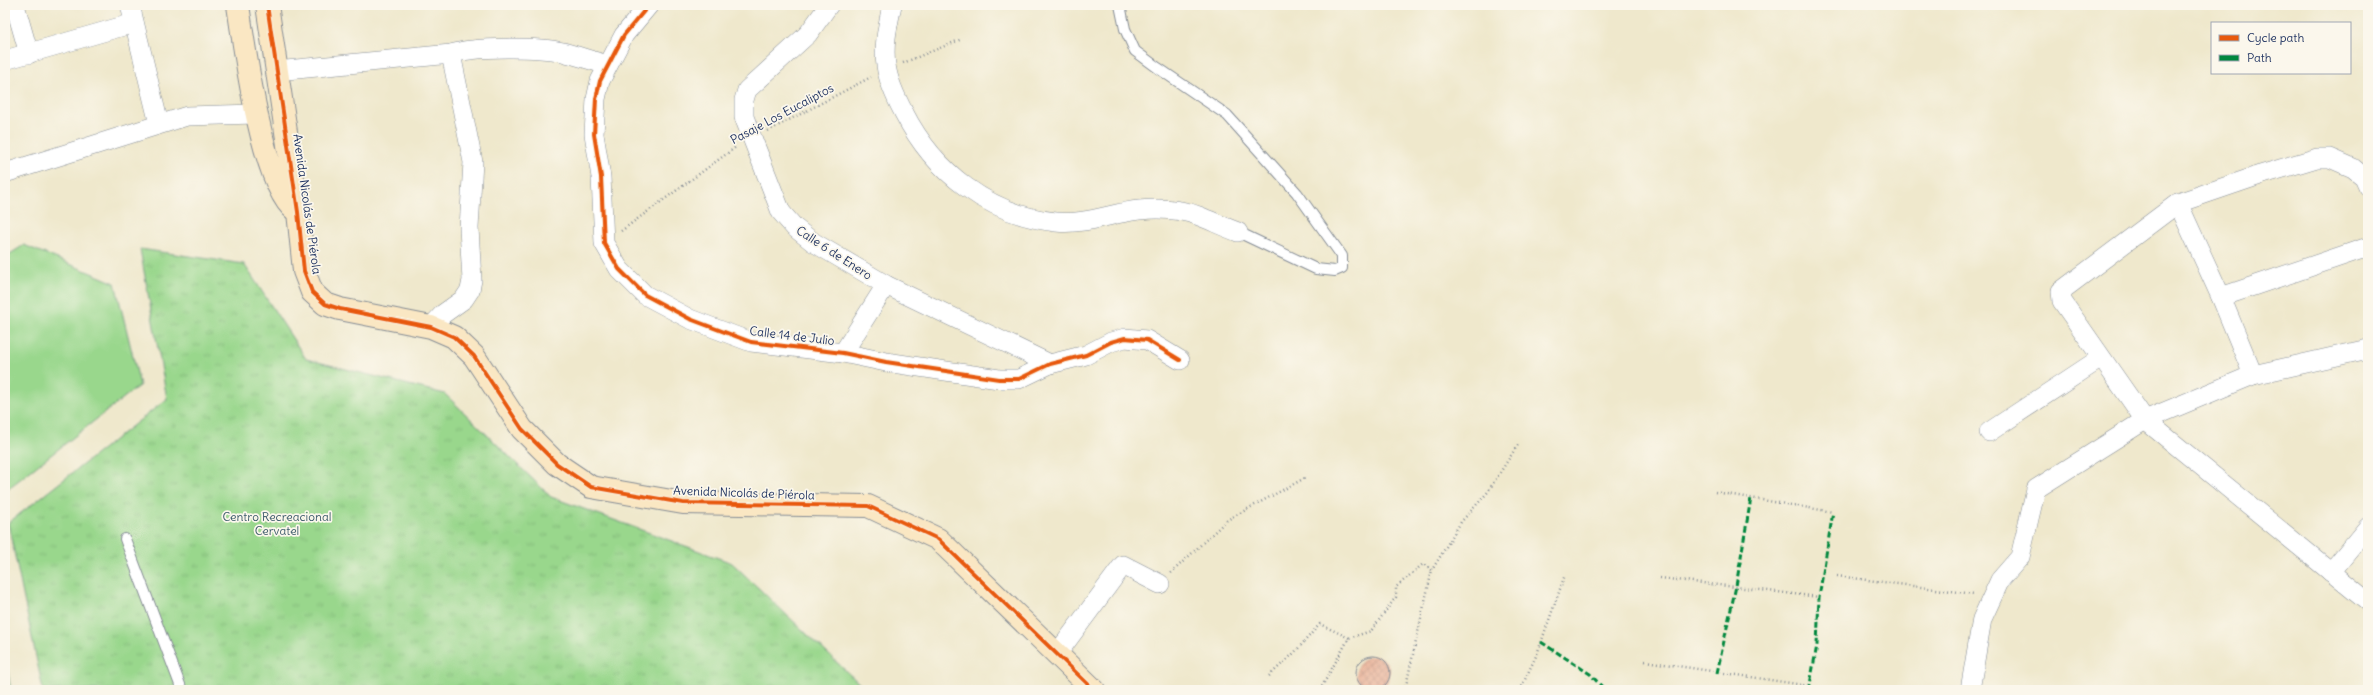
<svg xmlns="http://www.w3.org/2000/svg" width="2373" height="695" font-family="Delius,sans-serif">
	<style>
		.green { fill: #99d78c; stroke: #5a8375 }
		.park { fill: url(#park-tufts); stroke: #5a8375 }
		.building { fill: url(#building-cross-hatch) }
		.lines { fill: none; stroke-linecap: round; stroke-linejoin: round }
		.lane-casing { stroke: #858c95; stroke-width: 12 }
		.street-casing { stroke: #858c95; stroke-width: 20 }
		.secondary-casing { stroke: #858c95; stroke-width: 24 }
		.path { stroke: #858c95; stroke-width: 2.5; stroke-dasharray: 1 3; stroke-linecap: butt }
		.lane { stroke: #fff; stroke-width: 10 }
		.street { stroke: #fff; stroke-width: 19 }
		.secondary { stroke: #fae7c3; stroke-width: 22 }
		.quiet { stroke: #00873e; stroke-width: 3; stroke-dasharray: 6 3; stroke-linecap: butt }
		.cycleway-casing { stroke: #fbf7ec; stroke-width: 6 }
		.cycleway { stroke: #e8590c; stroke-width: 4 }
		.labels { text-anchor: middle; stroke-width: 3.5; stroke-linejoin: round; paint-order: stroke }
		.street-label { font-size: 12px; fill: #1b2f5e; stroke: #fbf7ec }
		.park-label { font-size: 12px; fill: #3a596a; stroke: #fbf7ec }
	</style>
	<defs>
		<pattern id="park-tufts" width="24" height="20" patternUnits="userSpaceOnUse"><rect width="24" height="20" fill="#99d78c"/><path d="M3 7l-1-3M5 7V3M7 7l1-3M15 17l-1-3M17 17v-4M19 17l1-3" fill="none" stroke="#83b97b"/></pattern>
		<pattern id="building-cross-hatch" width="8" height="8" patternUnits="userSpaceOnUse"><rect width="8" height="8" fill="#e9b299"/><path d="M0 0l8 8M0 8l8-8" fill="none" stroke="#c79986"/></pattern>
	</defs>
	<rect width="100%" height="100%" fill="#fbf7ec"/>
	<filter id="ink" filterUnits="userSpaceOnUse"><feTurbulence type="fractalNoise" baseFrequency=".025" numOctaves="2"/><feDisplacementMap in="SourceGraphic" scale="8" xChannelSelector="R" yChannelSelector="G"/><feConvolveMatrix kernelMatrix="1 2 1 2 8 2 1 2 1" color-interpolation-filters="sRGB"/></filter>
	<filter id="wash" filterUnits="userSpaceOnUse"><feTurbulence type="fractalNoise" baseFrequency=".012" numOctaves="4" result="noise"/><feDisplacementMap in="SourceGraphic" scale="16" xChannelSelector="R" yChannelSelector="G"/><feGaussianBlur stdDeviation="0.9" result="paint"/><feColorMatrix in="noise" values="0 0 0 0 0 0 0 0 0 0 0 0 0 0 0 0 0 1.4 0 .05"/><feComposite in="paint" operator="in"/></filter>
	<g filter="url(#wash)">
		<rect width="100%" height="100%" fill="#efe8cc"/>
		<g class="green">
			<path d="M24,245L115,283L140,385L5,491V257Z"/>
			<path d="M5,656L11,690H5Z"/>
		</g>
		<path class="park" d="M140,249L244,264L306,359L445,394L551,497L732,563L866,690H43L8,523L167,399Z"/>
		<g id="blocks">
			<circle class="building" cx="1373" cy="673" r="17"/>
		</g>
	</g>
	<g filter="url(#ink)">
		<use href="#blocks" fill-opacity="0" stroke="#858c95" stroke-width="1"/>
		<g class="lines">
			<g class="lane-casing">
				<g id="lane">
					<path d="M1120,5L1125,29L1135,51L1158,68L1227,115L1297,193L1342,256V268L1335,271L1316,269L1238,232"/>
					<path d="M125,539L182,690"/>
				</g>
			</g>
			<g class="street-casing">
				<g id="street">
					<path d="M15,5L29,54"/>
					<path d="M130,5L159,124"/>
					<path d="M649,5L624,35L600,81L596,99L594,134L601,177L604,243L619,269L645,295L690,319L751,342L843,353L886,362L999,379H1019L1050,364L1086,355L1111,342L1125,338L1147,340L1180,360"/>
					<path d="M829,5L808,34L747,90L744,100V117L781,212L794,227L813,242L886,285L1050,364"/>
					<path d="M892,5C888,25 883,45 886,65C888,81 896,98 904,113C934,172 989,215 1056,222C1086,225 1111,213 1139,210C1159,208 1181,209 1199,216C1212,221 1224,227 1238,232"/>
					<path d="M5,60L134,23"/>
					<path d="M276,71L451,54C474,46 539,47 563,52C578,56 593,61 608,65"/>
					<path d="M5,173L187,116L255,114"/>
					<path d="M2368,186L2364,177L2353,168L2330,158H2317L2260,175L2178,203L2061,291L2062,301L2145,420L2368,602"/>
					<path d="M2178,203L2221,297L2253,375"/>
					<path d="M2221,297L2368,247"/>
					<path d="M431,327L443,314L464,299L470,290L472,280L469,228L473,162L451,54"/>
					<path d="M843,353L886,285"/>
					<path d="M1989,432L2101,358"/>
					<path d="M2331,572L2368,527"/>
					<path d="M1057,654L1123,565L1160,584"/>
					<path d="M1970,690L1982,619L2000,580L2020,557L2036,489L2145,420L2253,375L2368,349"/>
				</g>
			</g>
			<g class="secondary-casing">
				<g id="secondary">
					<path d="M238,5C244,46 263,188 295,210"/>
					<path d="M267,5L298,212L304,271L312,292L325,304L340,309L431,327L454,337L474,356L522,429L557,464L591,487L683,503L868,506L938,539L1094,690"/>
				</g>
			</g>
			<g class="path">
				<path d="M903,63L962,39"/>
				<path d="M768,131L871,77"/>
				<path d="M621,231L736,147"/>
				<path d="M1715,492L1833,512"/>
				<path d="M1171,573L1227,520L1305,478"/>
				<path d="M1837,576L1974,594"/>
				<path d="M1660,578L1819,597"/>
				<path d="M1645,661L1810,686"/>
				<path d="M1269,676L1295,652L1320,624L1349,638"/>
				<path d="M1320,690L1349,638L1371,631L1396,597V587L1423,564L1432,570L1461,522L1487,493L1519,443"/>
				<path d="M1405,690L1432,570"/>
				<path d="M1520,690L1537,654L1565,575"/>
			</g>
			<use href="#lane" class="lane"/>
			<use href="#street" class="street"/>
			<use href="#secondary" class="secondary"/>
			<g class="quiet">
				<path d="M1541,642L1590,674L1605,690"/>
				<path d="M1717,673L1736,586L1751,498"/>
				<path d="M1809,690L1817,645L1819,597L1833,512"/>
			</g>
			<g class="cycleway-casing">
				<g id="cycleway">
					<path d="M267,5L298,212L304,271L312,292L325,304L340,309L431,327L454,337L474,356L522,429L557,464L591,487L683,503L868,506L938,539L1094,690"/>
					<path d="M649,5L624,35L600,81L596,99L594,134L601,177L604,243L619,269L645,295L690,319L751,342L843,353L886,362L999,379H1019L1050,364L1086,355L1111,342L1125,338L1147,340L1180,360"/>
				</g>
			</g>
			<use href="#cycleway" class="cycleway"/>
		</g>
	</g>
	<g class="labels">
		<g class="street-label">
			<text transform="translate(782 114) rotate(-28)" y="4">Pasaje Los Eucaliptos</text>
			<text transform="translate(307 204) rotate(82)" y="4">Avenida Nicolás de Piérola</text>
			<text transform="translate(834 253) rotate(33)" y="4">Calle 6 de Enero</text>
			<text transform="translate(792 336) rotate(7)" y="4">Calle 14 de Julio</text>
			<text transform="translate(744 493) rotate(2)" y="4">Avenida Nicolás de Piérola</text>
		</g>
		<g class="park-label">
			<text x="277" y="521">Centro Recreacional<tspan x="277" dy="14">Cervatel</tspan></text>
		</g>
	</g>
	<rect width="2373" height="695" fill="none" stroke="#fbf7ec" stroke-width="20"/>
	<rect x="2211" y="22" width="140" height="52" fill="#fbf7ec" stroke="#a1a7b3"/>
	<rect x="2219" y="35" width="20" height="6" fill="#e8590c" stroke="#a1a7b3"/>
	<text x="2247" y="42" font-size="12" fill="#1b2f5e">Cycle path</text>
	<rect x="2219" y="55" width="20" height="6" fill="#00873e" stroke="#a1a7b3"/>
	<text x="2247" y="62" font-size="12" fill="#1b2f5e">Path</text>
</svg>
